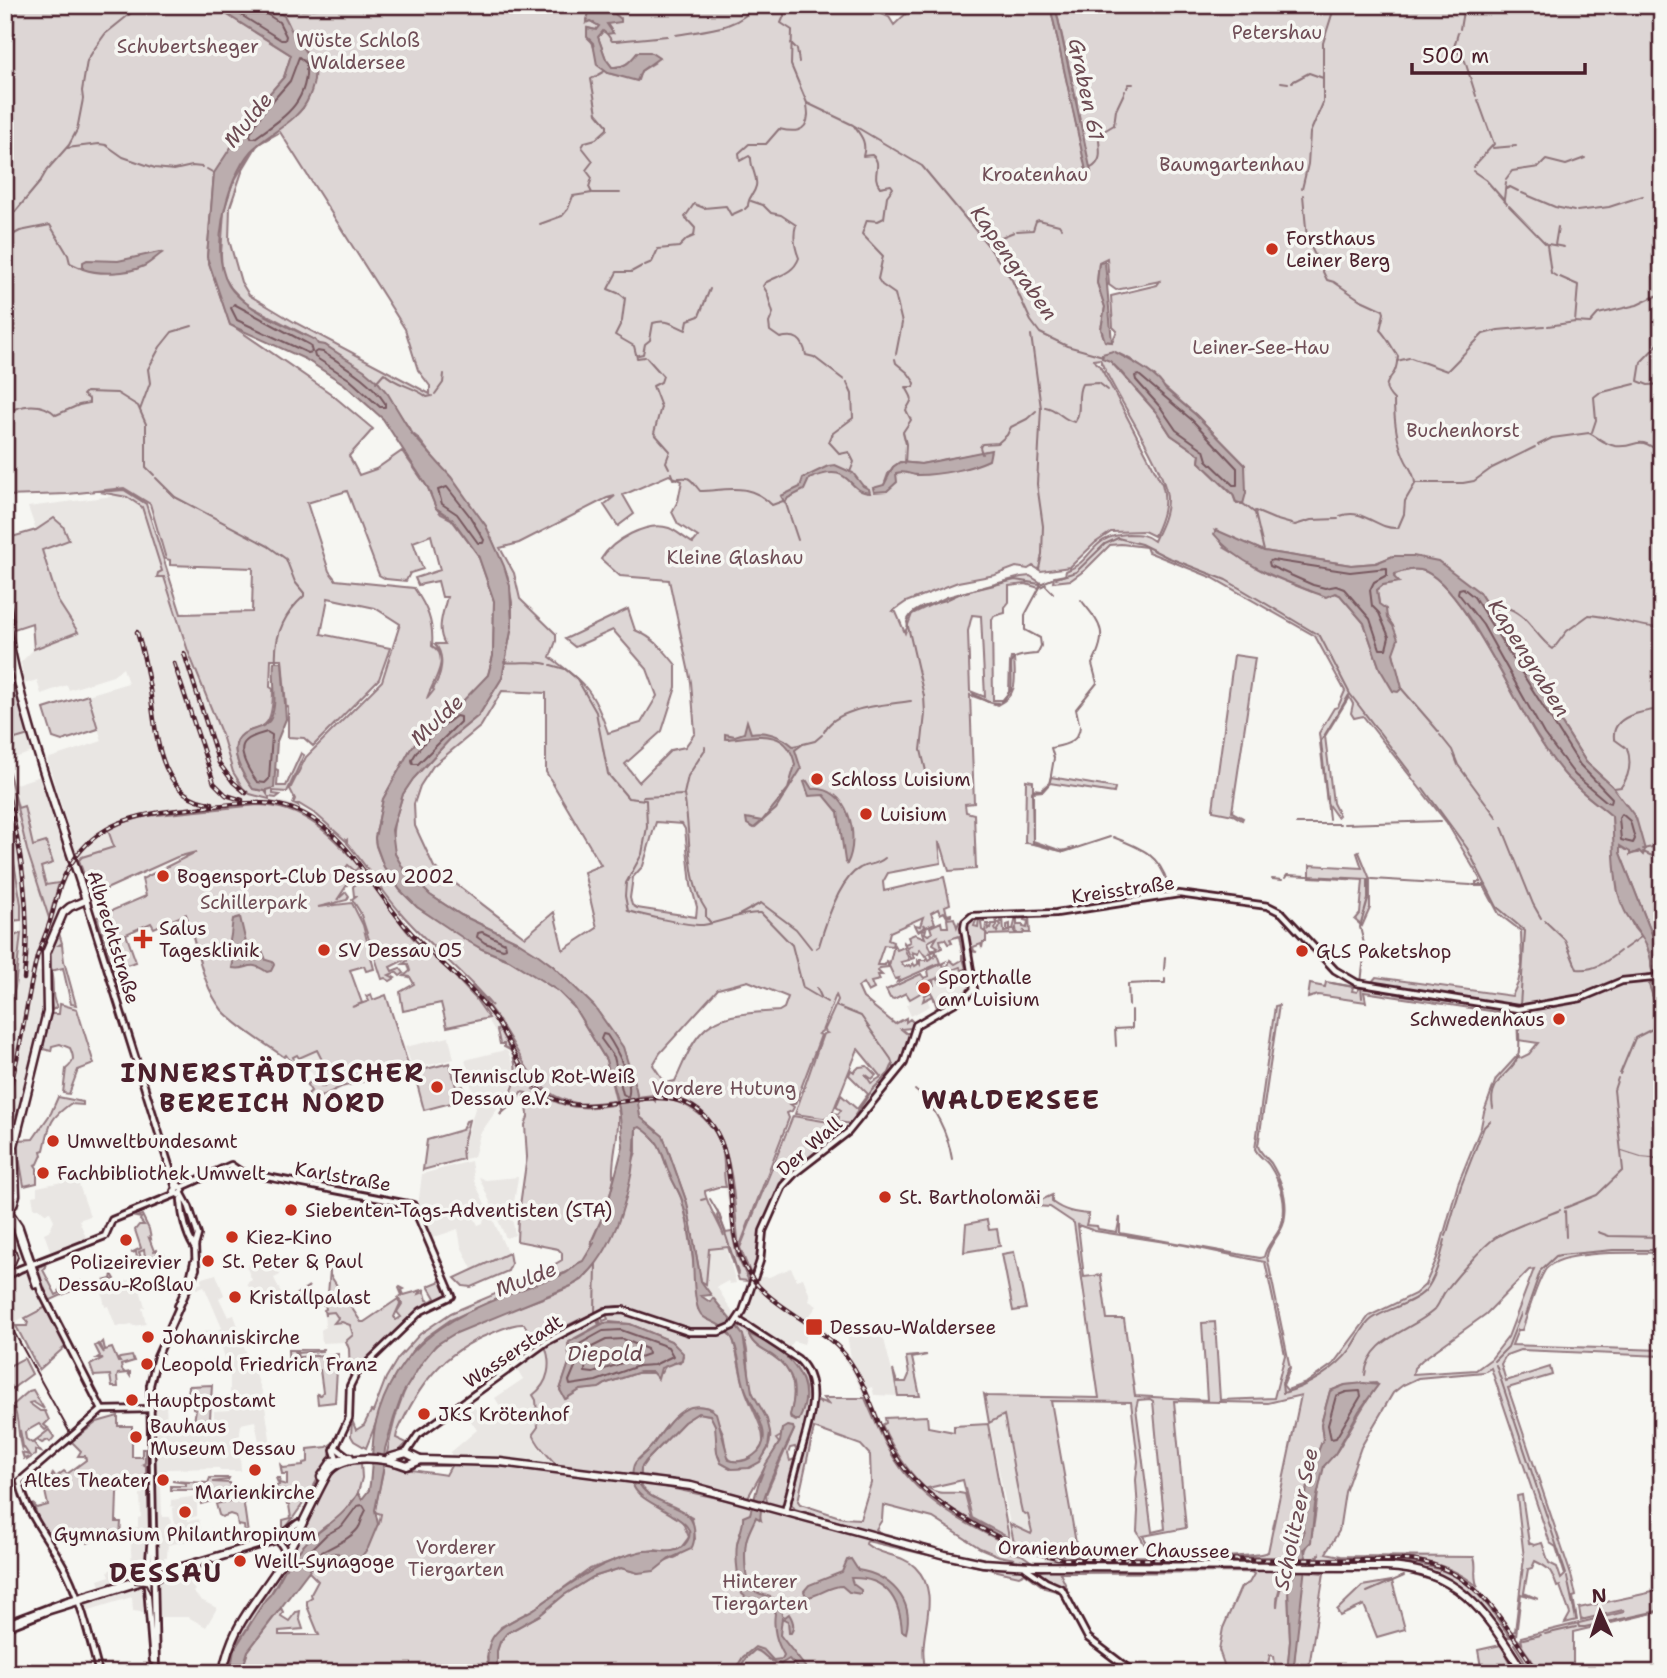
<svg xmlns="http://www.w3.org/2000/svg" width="1667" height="1678" font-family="'Shantell Sans',sans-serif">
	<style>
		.built { fill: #e9e6e3 }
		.green { fill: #ddd6d5; stroke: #947a80; stroke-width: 2; fill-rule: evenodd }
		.water { fill: #bbadae; stroke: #8e747a; stroke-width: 2 }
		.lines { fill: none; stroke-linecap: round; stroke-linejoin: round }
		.shore { stroke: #77585f; stroke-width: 2 }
		.stream { stroke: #8e747a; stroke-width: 2 }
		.secondary-casing { stroke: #4a1f2b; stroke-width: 10 }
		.primary-casing { stroke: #4a1f2b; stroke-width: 11 }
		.secondary { stroke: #f6f6f2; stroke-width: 4.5 }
		.primary { stroke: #f6f6f2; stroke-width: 6 }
		.tram { stroke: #4a1f2b; stroke-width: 2 }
		.rail-casing { stroke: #4a1f2b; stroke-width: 4.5 }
		.rail { stroke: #f6f6f2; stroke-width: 2; stroke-dasharray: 5; stroke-linecap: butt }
		.poi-dot { fill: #c8321e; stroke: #f6f6f2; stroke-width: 2.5 }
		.labels { text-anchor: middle; stroke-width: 7; stroke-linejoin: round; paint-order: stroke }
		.park-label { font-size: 19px; fill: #6f4d56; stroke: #f6f6f2 }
		.poi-label { font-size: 19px; fill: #4a1f2b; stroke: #f6f6f2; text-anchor: start }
		.street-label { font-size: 19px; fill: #4a1f2b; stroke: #f6f6f2 }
		.water-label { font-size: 21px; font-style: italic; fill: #6c4a52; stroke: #f6f6f2 }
		.district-label { font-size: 26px; font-weight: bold; letter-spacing: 2px; fill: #4a1f2b; stroke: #f6f6f2 }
	</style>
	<rect width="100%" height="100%" fill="#f6f6f2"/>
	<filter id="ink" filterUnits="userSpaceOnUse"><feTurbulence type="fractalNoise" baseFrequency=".0143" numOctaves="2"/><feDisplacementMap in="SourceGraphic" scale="14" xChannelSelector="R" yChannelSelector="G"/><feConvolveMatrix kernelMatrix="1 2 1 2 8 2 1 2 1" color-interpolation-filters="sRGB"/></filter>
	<g filter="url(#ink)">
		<g class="built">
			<path d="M121,495L142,507L188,651L222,735L233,772L258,798L277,800L300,807L331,829L358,859L414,933L480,996L503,1027L532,1078L548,1093L567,1101L596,1103L650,1095H669L696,1106L710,1118L720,1133L726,1150L738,1244L740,1254L751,1275L756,1280L757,1277H769L791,1268L797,1280L803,1278L810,1296L809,1301L817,1306L806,1320L821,1330L822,1329L826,1331L825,1334L837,1343L851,1359L847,1335L853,1327L880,1323L898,1396L874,1395L872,1387L866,1389L899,1459L913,1477L951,1509L1011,1541L1056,1555L1090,1558H1405L1436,1563L1456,1571L1478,1587L1541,1673H1535L1476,1592L1455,1576L1436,1567L1406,1562L1067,1561V1564H1046L1044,1558L1013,1547L948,1512L917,1488L894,1459L852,1371L833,1344L825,1338H822L808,1331L804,1344L794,1341L788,1349L756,1330L745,1321L751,1289L755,1287L737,1256L724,1180L723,1154L717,1137L706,1121L684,1105L668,1100L650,1099L580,1108L559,1103L543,1095L528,1081L499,1030L495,1031L475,998L406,930L352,859L320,826L298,813L283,808L270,805L244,806L147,816L122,824L114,847L82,857L79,856L62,886L50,937L49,932L47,938L42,937L36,957L27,1008L36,971L41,972L43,1010L40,1012L43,1018L10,1151L11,1187L5,1201V1033L15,987L21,933V904L5,809V762L27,850L49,916L58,883L46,885L41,866L53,862L33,846L24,807L18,808L13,785L43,775L70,861L76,853L47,759L102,741L88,695L128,683L123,668L113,676L69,690L67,685L41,694L37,680L24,684L21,662L34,649L78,632L58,601L42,550L69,540L67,532L57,518L50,519L36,530L28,507Z"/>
			<path d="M29,735L35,751L6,761L5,742Z"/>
			<path d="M961,967L962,970L967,969L971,981L970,986L966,993L939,1008L932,996L927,999L930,1006L911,1016L906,1005L910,1003L905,994L925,980L926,983Z"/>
			<path d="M449,1037L454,1059L413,1069L405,1047Z"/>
			<path d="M317,1049L340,1071L342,1077L322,1086L306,1066L303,1069L299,1058Z"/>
			<path d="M505,1050L508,1052L513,1064L514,1078L510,1091L480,1134L474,1157L464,1159L463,1148L476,1105L465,1060Z"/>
			<path d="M471,1161L474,1181L489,1212L475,1219L478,1225L483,1223L484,1217L491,1215L508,1254L472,1269L461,1246L458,1229L432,1238L418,1207L422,1174Z"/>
			<path d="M479,1177L485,1180L518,1177L512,1216L515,1235L506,1238Z"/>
			<path d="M77,1179L90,1216L79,1220L87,1240L51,1253L44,1233L50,1230L54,1220L50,1212L45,1213L39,1208H34L32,1196L37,1195V1187Z"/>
			<path d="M726,1247L736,1283L730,1284L728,1281L717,1287L736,1318L732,1323L722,1309L719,1307L718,1309L713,1308L715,1306L714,1298L710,1300L708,1297L711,1295L702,1283L706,1284L709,1249Z"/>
			<path d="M272,1254L280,1275L274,1278L282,1295L257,1306L247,1283L252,1280L246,1266Z"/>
			<path d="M30,1264L47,1304L10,1325L5,1315V1276Z"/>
			<path d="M216,1274L224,1295L219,1298L228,1317L234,1315L239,1329L237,1331L254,1369L263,1394L272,1451L261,1452L255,1421L241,1424L239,1442L241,1471H220L219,1468L167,1469L166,1486L161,1487L162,1517H170L173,1538L188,1536V1541L168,1545L167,1557H164L166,1566L161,1568L164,1577L182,1571L195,1590L193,1592L201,1600L217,1608L206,1627L188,1617H152L151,1613L133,1611L132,1597L86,1611L82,1598L102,1592L98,1580L110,1576L108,1571L124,1564L126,1569H132L130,1528L138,1527V1518L141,1517L140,1494L151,1493L150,1402H166L167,1424H214V1411L230,1410V1376L221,1344L209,1348L208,1346L205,1347L202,1338L198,1339L196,1335L210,1330L212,1333L222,1328L204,1286L197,1289L194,1286L202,1283L200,1279Z"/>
			<path d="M134,1279L137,1290L140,1289L145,1307L142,1308L146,1324L133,1326L132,1324L116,1327L108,1306L105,1307L101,1287Z"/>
			<path d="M324,1312H334L343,1323L350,1325L353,1335L351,1339L345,1342L322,1343L321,1330L325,1327Z"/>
			<path d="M545,1346L549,1356V1372L539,1391L533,1395L536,1400L538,1427L536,1442L541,1451L553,1461L547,1465L502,1458L472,1459L451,1455V1452L477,1430L462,1408L470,1402L487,1424L504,1412L495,1398L523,1379L517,1369Z"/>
			<path d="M1003,1414L1015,1479L1028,1515L1031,1535L1010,1524L989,1423Z"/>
			<path d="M197,1496V1516L187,1519L188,1521L199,1519L201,1530L185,1534L184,1531L175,1533L173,1508L175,1507L171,1506V1500Z"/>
		</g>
		<g class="green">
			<path d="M5,5H212L291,55L284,77L256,109L214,174L207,257L230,324L330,393L373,429L349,456L359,475L376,469L402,451L428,488L436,508L441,514L451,519L478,555L494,601L493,656L488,675L479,686L459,705L427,728L410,750L383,799L375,838L376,846L384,867L392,878L400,890L417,907L482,949L509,960L528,971L558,991L574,1007L606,1060L620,1117H618C619,1137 612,1156 613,1176L615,1175L607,1207L591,1242L594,1243L583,1262L567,1272L512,1292L450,1320L426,1337L412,1351L393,1380L366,1448L354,1441L351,1436L352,1420L356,1430L364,1425L371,1411L373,1412L386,1378L398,1358L420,1334L451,1313L528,1280L562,1260V1253L558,1249L517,1241L518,1219L527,1157L525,1125L528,1117L527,1101L523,1099L550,1101C541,1098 534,1099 524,1096L526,1093L521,1092L518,1099L500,1115C513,1089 521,1082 512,1051L504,1047V1044H500L497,1030L499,1029C510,1049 519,1070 534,1087L533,1089C539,1091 545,1097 552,1100C572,1110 593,1108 613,1105V1101C601,1102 588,1105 576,1103C534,1096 524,1060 504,1029C495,1013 483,999 471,986L492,1006C464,972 429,946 400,912C381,890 366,865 347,843V840L346,841L317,815L299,804H297L298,806L293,804L295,799L290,789L306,757L382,681L400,624L375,608L328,598L321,634L390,648L379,679L313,746L304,738L288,737V707L286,706L282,659H271L270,687L273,689C273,699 273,714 267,722C262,730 250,729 243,734C225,747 244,777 253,789L265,791L276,769L278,770L277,786H286L301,753L304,755L287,792L273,791V794L280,795L276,798L269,797V799L250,794L243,788L233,772L222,735L188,651L164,577H157L158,573L162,571L142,507L127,497L100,492L124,490L146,504L181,614L252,612L253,568L170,565V560L166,559L150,504L124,488L68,494L5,496ZM347,491L379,575L386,579L406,581L410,573L423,569L413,542L431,535L440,570L415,578L418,585L438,581L442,597H447C443,613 436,630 445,644H435C446,656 441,676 433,689L434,690L427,699C430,686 453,657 432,646C434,622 427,607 414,588L336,580L329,571L307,503Z"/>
			<path d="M265,5H292L302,10L346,5H584L589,13L587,22L590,21L599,26L596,30L588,28L595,51L608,73L638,80L641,71L654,63L638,52C630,61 626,68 612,67L606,59L598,37L603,31L613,33L607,24L617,16L604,5H861L889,17L894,25L915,5H1050L1088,178L1076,98L1055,5H1662V960L1620,853V846L1625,850H1629L1631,854L1638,853L1612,786L1586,762L1479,592L1393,556L1376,563L1351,565L1264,551L1215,531L1225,548L1270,575L1312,592H1318L1321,595L1335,593L1340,595L1364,623L1380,669L1401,688L1393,653V626L1379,604L1377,590L1383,585L1398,582L1394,578L1395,574C1403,571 1413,568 1421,570C1459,578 1516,705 1539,739C1548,753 1559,770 1571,781C1583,794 1598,804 1612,816L1618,892L1634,928L1644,940L1651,957V967L1657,987L1652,994L1655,1003L1662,1007V1253C1636,1253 1562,1249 1546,1269C1537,1281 1528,1314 1522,1330H1518L1512,1345L1662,1350V1356L1520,1350L1506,1355L1501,1364L1506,1381L1550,1367L1552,1375L1508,1388L1572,1578L1576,1596L1573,1597L1577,1620L1565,1623L1570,1614L1560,1586L1557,1587C1551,1570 1551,1569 1535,1561L1532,1568L1528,1569L1524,1593L1538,1599L1521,1594L1516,1636L1512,1632L1515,1631L1524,1558L1517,1496L1522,1495L1529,1543L1534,1545L1542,1543L1549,1563L1557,1567L1561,1579L1565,1575L1556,1547L1550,1543L1491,1368L1484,1372L1418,1378L1403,1385L1393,1393L1361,1447L1345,1492L1339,1531L1326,1553L1341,1556L1474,1557C1478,1566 1472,1577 1478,1587C1433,1548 1373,1558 1318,1558L1320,1553L1315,1558H1306C1303,1549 1309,1546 1311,1538C1317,1515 1316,1491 1323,1468C1326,1460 1333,1457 1337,1451C1351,1429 1362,1406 1378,1385L1376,1383L1345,1385L1330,1391L1321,1424L1323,1439L1308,1478L1302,1523L1304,1533L1295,1551V1557H1078L1046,1553L1014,1543L1010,1524L1031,1534L1032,1532L1028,1515L1022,1512L1020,1503L1004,1415L989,1423L984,1394L987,1396L1099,1398L1074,1223L1050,1207L1036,1206L1039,1201L1052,1195V1202C1064,1211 1075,1213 1089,1214L1086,1225L1097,1226L1098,1229L1117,1232L1120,1217V1233L1260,1258L1264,1257C1266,1245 1275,1239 1280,1228C1289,1207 1281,1183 1269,1165C1265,1159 1258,1156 1255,1149L1275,1006L1279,1005L1258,1146C1260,1153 1266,1157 1271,1163C1282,1181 1289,1200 1284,1222C1281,1235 1269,1243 1267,1256L1290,1368L1283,1385L1287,1390L1306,1383L1333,1364L1369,1316L1415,1294L1425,1285L1437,1258L1458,1184L1481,1127L1484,1112L1496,1079L1517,1056L1521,1058L1529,1054L1538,1043L1518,1040L1517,1015L1364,992L1366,1002L1318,995L1308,998L1310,984L1325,987L1326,982L1353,987L1352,991L1357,992L1361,986L1367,988L1376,977L1512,996L1518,983L1522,964L1521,931L1499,914L1484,886H1476V882H1480V879L1447,823L1363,716L1354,718L1351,713L1353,704L1349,697L1325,736L1333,803L1339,815L1337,817L1327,803L1319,733L1334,708L1338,707L1345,691L1315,636L1213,578L1148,552L1146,547L1121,544L1110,545L1085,570L1071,580L1053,582L1054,577L1065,575L1066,571C1095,560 1089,536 1128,534C1139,534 1145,534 1154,541C1160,528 1167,515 1167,500C1168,470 1113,393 1100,359L1093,360L1099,365L1113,390L1162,484C1168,503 1162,519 1154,536L1144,531L1111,532L1095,543L1070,567L1041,571L1033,566L1028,569L1016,567L995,575L958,582L906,602L893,611L896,612L905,633L912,614L947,597L1021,577L1030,576L1041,583L1039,588L1026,584L1009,586V602L1005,607V613L994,616L992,620L993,700H1003L1009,692L1010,663L1011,658H1014C1015,679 1019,695 997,705L970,695L974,803L965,804L966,812L974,814L976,869L949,871L941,844L939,843L941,863L888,873L883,882L884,891L944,877L950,904L945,906L947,915L951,914V916L947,917L944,912L940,914L938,909L931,913L935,923L926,927L924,924L925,927L918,931L915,925L920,926L923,917L890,932L888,940L893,942L892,946L884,945L877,965H885L886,961L888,962V967L880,968L878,971L882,975H878L880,980L871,982L874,989L868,992L863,983L858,987L863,998L895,1024L906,1018V1022L910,1019L914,1023L911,1028L901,1029L906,1033H910C906,1069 874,1097 852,1124L838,1122L839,1117L833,1116L834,1113L838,1114L841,1110L836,1107L841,1095L857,1109L868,1094L849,1075L851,1070L854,1072L859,1067L867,1066L876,1075L872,1079L865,1074L871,1083L881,1077L858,1049L830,1119L795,1114L823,1034L827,1033L824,1031L838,1000L836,995L822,1031L818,1034L821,1035L795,1104H790L794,1107L792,1111L787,1113L789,1118L739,1248C731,1186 738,1098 655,1095L654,1092L653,1095L637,1097L636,1089L553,966L516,941L461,915L430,895L404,870L395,854L392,839L394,823L403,794L413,779L450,739L479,715L502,678L512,626V602L507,575L486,526L418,438L413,434L378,382L325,345L318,344L315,340L246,304L231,288L222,273L221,254L224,211L232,185L252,150L303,108L313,61L293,34L285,17ZM280,132L405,329L418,370L430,386V394L294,322L249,295L241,282L229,240L230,207L243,169L258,144ZM1107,258L1109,285L1116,290L1160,281L1157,285L1111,296L1113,327L1117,331L1112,342L1105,341L1101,329L1105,307L1097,283L1099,262ZM1113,351L1130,359L1145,370L1196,415L1245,465L1243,504L1236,503L1233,495L1199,462L1200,455L1171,435L1156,412L1110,361L1107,355ZM990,451L940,471L916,475L903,471L896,473L887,491H882L888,474L893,467L900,462L921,464ZM669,475L682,481L678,501L672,512L678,524L698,537L693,543C685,539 677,531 669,528C647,520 612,541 601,559L620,576L669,580L691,682L695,733L685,747L671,750L639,782L625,764L662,731L676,687V665C664,650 654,638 635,630L628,609L565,639L575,647L613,630L647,669L657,696L641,723L608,733C594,691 585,683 550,657L556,641V634L520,599L514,573L500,548L519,543L607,498L615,496L604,505L618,526L634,514L623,495ZM972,615L981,616L985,697L970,691L968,631ZM502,691L546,693V772L601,865L584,872L597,928L563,950L554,912L525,937L434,867L415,826L414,804L420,786L433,766L481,726ZM656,822L682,824L685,829L691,885L697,907L696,917L637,908L632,905L630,898L633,877L643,866ZM748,981L788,997L784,1008L779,1011C754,1013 719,1012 701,1033C689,1046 683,1065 675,1081L665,1083L653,1065L660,1053L718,989ZM1078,1225L1095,1231L1184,1245L1265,1262L1285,1355L1274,1398L1220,1400L1215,1322L1202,1323L1207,1400L1135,1396L1124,1319H1107L1101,1275L1084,1277ZM1534,1269L1508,1337L1491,1359L1476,1370L1413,1374L1414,1368L1422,1360L1486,1314L1529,1270ZM1301,1395L1268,1552C1254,1558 1168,1559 1154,1554L1143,1536L1186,1528L1174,1401L1268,1403ZM1150,1399L1153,1401L1165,1529L1152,1532L1136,1408L1138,1400ZM1051,1401L1131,1402L1138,1461L1136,1480L1138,1511L1137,1531L1151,1556L1089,1557L1045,1552V1549L1076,1543Z"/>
			<path d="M54,518L63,526L69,540L42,550L58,601L78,632L34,649L32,623L14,629L5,567V539L36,530Z"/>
			<path d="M1234,655L1255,658L1232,812L1243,818L1242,820L1233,815L1213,811V809Z"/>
			<path d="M88,695L98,729L62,741L53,738L44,709Z"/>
			<path d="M17,697L29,735L5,742V700Z"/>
			<path d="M5,757L18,808L24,806L33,846L46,842L53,863L41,867L46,885L59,883L49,918L27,850Z"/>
			<path d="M1051,777L1115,788L1114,793L1050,783L1043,791L1033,792V841L1062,851L1074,848C1061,856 1040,843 1025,843L1026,780L1033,781V789L1041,790L1049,783Z"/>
			<path d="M258,805C303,806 331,834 359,866L355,871L348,865L343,871L351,879L337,900L346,892L349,896L347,900L318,907L352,903L363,925L374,969L366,971L364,966L350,970L362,1003L352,1007L369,1001L366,996L371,994L373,1000L386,995L410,1070L341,1087L314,1100L308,1099V1094L311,1091L307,1085L315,1078L321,1086H325L326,1082L341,1078L340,1074L335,1075L332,1067L328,1070L331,1067L329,1065L326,1068L317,1050L299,1058L297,1055L293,1057L296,1065L294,1066L286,1055L284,1057C266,1044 237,1027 222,1010C201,984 197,944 186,914L154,928L151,923L126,934L136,962L113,969L97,917L146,896L142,879L196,852L177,857L93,895L90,893L79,860L82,857L114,847L108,830L122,823L147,816Z"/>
			<path d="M5,809L21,904V920L10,921V879L5,925Z"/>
			<path d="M1359,852L1370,879V908L1362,926L1355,920L1360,914L1363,880L1310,877V865L1362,868L1357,853Z"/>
			<path d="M360,868L406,930L421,947L459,978L458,980L475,998L489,1018L447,1027L441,1003L403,1011L400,992L414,984L410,977L404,976L410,971L408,964H403L407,961L406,959L390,967L392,971L400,968L404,973L400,976L396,972L389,975L395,978L390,981L385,978L382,979L360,912L352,899L356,896H354L353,887L356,882L359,884L362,877L356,876Z"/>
			<path d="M73,908L64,916L58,930L62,943L59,945H62L64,961L76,1005L71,1004L63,968L51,971C55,987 50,995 57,1007L52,1010C49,977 43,966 56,935C60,923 63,916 73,908Z"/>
			<path d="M1003,916L1004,932L1010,931L1007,930V925L1010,924V929H1013L1016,918L1011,916H1017V925H1023V927L1027,928L1028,921L1024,920L1025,916H1029L1030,933H1024V930L1023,934H1017L1016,928L1014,931L1016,934L987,935L986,932V942H983L982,948L981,944L973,947L974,951L977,952L968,951L967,922L977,918L974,926L978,927L979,917H984V922H981L982,930L985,932L986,924H989L988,929L991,927V930L992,924H997V920L992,918L996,917L997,926L995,929L997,932L1001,925L999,923L1002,922L998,917Z"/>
			<path d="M954,918L957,927L959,922L962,924L965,951L962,948V952L959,936L950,939L952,943L948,944L945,939L940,940L942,948L933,952V950L938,947L933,944L937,937L928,942L932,952L925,956L920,949L918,954L912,952L914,958L911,959L907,949L910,946L906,947L903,941L905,944L910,942L908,937L915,934L925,938L922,930L926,929L925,933L928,935L932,933L930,927L941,922L942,927H948L947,919Z"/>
			<path d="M21,933L15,987L5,1033V940Z"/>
			<path d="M894,945L897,950L904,947L909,960L901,962L905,967L909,965L911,967L913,963L915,966L918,964V961L920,964V960H926L927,956L929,960L932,958L931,954L934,957L936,952L940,963L897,982L899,978L895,979L889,966Z"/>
			<path d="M962,954L966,969L962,970L960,967L950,971L951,977L948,972L943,974L945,980L942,975L938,977L940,983L937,978L933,980L934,986L932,980L926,983L939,1007L937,1008L933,996L923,1001L925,995L929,993L923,981L918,984L922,992L910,999L906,993L894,999L890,998L886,990L921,974L924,978L929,976L928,970L945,962L943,965L944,967L948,966L950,960L955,964L962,960Z"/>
			<path d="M60,1004L77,1009L94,1064L78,1070L69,1094L63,1093L66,1069C75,1062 74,1057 70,1048L60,1044L52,1046L51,1051L43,1049L50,1014H59Z"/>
			<path d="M450,1063L456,1087L463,1086L466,1099L424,1110L414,1072Z"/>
			<path d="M58,1097L83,1102V1105L70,1104C48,1120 50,1125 44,1150L41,1151L42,1155L38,1164L35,1165L37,1168V1183L24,1186L19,1157V1140L33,1139L51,1113Z"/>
			<path d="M653,1099L655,1101V1099C688,1098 717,1122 723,1154C725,1165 723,1176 726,1187H718L705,1191C704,1199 720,1225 724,1236L717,1216L718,1212L726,1233L732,1232L737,1256L749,1281L739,1280L728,1247L709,1249L706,1284L701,1281L687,1203L667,1147L663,1136L640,1117L637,1101Z"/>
			<path d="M793,1116L829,1122L833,1124L830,1131L834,1125L833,1131L836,1133L844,1129L847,1130L791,1174L780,1186L762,1231L759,1255L757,1258L759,1261L751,1275L740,1248Z"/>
			<path d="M469,1120L462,1148L463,1159L423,1170L427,1140L462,1130L466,1121Z"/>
			<path d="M640,1127C663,1142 660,1154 671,1176C674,1185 680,1192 682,1201C692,1236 694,1273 698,1309L724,1328L716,1331H693L692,1329V1331L618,1306C599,1308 551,1333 537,1343L534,1331L529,1332L524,1324C513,1323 502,1329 492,1333C442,1352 418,1386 397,1433L396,1438L407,1443L396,1454L387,1453C394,1417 406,1370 438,1344C457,1329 482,1319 505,1311C527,1304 549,1297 571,1286L582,1280L596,1264L636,1152V1128Z"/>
			<path d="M142,1215L149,1229L151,1239L149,1238L154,1251L157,1250L158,1256L164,1254L167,1265H163L162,1262L155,1265L152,1257L150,1258L151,1263L146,1264L144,1250L139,1252L141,1257L137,1258L136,1252L131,1253L141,1248L135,1230L139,1225H144L140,1220L141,1218L136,1217Z"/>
			<path d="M987,1220L989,1230L997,1229L1000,1246L964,1252L966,1224Z"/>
			<path d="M1014,1252L1026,1309L1013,1311L1002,1254Z"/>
			<path d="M509,1253L511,1264L508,1271L471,1287L463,1286L455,1278Z"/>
			<path d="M45,1264L46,1267L43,1270L56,1295L60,1293L59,1289L62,1293L60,1288L80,1281L82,1286L111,1279L112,1274L115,1279L73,1290L49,1301L37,1272L38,1268Z"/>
			<path d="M330,1270V1275L361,1322H364L398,1299L400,1304L394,1317L396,1320L401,1317L397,1312L402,1304L398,1298L402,1295L399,1288L400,1287L404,1289L402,1290L404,1295L422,1290L419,1294L424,1292V1289L427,1300L431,1301L435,1298L428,1286L445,1279L451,1295L418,1310L350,1377L349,1349L346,1341L353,1335L350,1325L342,1322L334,1323L338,1318L334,1312L325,1313V1316L324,1310L326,1309L325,1304L284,1306L325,1303L284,1302L309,1286L306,1290V1301L325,1299L328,1294Z"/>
			<path d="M44,1308H47L66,1346L39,1370L16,1326H27L28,1322L25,1318Z"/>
			<path d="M618,1310C654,1322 690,1340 728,1333L733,1339C738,1356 740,1375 746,1392C756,1421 785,1456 733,1462L727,1457L723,1433L712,1409C674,1393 646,1457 633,1483L674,1516L681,1518L689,1537L680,1549L670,1552L654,1550L632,1554L590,1569L536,1608L501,1627L487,1658L489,1673H241L248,1651L281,1608L283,1612L281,1616L289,1621L296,1612L300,1611L299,1617L303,1629L279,1631V1635H319L307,1606V1601L312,1598L311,1594L318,1581L309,1572L310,1569C330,1554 351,1546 369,1526L370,1531L379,1524L381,1514L375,1512V1510L384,1465L386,1463L409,1470L416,1466L448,1464V1466H417L411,1470L446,1475L452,1464L505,1466L581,1475V1469L557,1466C547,1453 539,1449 533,1434L538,1427L536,1400L533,1395C549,1383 552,1364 545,1346L596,1318L599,1325L575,1338L568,1344L570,1360L560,1390L566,1399L580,1390L601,1387L607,1383L637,1373H661L666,1365L680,1362L683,1356L671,1341L630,1324L610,1322L601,1324L599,1317L601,1316L603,1321L608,1319L606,1314Z"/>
			<path d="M736,1327L746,1328L794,1359C808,1372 807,1385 809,1402L811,1394L810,1411L798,1456L795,1447L790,1448L788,1454L790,1461L797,1458L785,1504L779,1507L767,1503L766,1494L794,1430L782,1429L781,1436L776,1439L779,1443L748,1497L703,1486L658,1480L655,1479V1485L751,1505L949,1560L977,1566L1028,1570L1063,1593L1045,1588L1025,1573L1019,1576L867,1541L866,1544C880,1556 902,1554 915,1567C946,1598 913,1637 927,1673H497V1651L500,1642L507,1633L540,1615L564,1595L593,1577L621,1568L638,1573L677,1557L695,1539L692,1518L649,1495L640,1485L641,1468L646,1461L684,1422L698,1413L710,1415C724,1429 707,1460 729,1467C738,1470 752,1467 759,1461C786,1433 757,1415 751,1388C746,1369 752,1341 736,1327ZM749,1335C758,1338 765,1344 773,1349C801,1367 816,1389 796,1421L791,1419L790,1416C797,1392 796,1371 773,1356C764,1350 753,1346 749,1335Z"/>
			<path d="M103,1341L105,1350L112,1348L118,1362H120L118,1359L120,1358L132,1356L134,1361L121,1365L122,1370L125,1373L130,1372V1376L128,1373L118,1374L117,1377L118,1387H112L110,1375L94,1376L90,1365L103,1358H97L100,1356L95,1346L98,1344L104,1353L100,1344Z"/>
			<path d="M322,1349V1351L297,1353L298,1357L338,1354L335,1402L318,1404L317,1394L320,1395L323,1392L320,1370L289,1371L288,1350H294L296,1369V1359L313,1358H296V1350L325,1349Z"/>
			<path d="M927,1355L912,1358L920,1396H898L893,1370L897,1382H906L909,1375L906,1357Z"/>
			<path d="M24,1358L32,1374L5,1394V1368Z"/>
			<path d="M212,1385L210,1419H199L198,1422H194L196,1409L193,1408V1397L188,1395L189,1386Z"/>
			<path d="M33,1390L44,1409L33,1402L29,1403L40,1411H45L49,1420L44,1425L48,1428L45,1430L39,1424L25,1432L26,1439L32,1443L49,1430L54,1437L50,1442L48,1440L42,1443L37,1440L34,1443L41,1452L35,1450V1455L27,1460V1458L24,1459L22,1453L29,1455L23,1446L20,1430L22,1451C17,1433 20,1421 13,1405L29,1391Z"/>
			<path d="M823,1398H865C874,1419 883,1442 896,1461C923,1503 969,1526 1013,1547L1012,1550L1005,1551L1022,1555L1032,1562C995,1567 956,1555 920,1545C878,1534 837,1521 795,1509L792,1505L791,1506L796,1475L797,1476V1469L813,1408L818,1401L820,1403V1401L828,1404ZM814,1428L861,1445L870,1455L871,1483L860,1519L843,1518L800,1504L798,1501ZM883,1505L933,1518L980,1548L999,1556L1015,1559C986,1568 910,1540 879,1532L876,1529L882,1520Z"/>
			<path d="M118,1416V1426H132V1457H142V1449H145V1463L143,1464L146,1466V1476L143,1477L144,1491L141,1487L121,1488L117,1493L116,1522H121L120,1536H115L111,1531L88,1543L84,1536L73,1532L53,1542L42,1527L33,1504L37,1508L48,1505L44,1487L40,1482L45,1479L50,1481L53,1473L56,1477L64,1471L67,1474L86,1460L85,1456H78L81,1451L72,1442L62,1449L97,1422Z"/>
			<path d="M927,1416L928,1427L954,1432V1426L988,1424L1009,1538L972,1518L963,1480L928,1488C943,1497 950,1490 965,1494L972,1520L1004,1538C944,1506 911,1489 882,1425L886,1423L885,1418Z"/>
			<path d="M331,1444L330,1457L307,1498L283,1532V1520L291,1518L289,1505H287L285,1496L281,1495L286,1493L287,1495V1491L273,1488L279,1485L276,1478H280L279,1483L287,1485V1474H282L280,1463L283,1468L303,1466V1463L308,1462V1449L327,1447Z"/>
			<path d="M361,1463L362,1478L357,1496C348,1502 345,1515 337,1521C334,1522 330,1523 327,1525C302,1543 285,1567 270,1595L266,1599L235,1647L230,1673H227L230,1645L254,1606L240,1632L284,1566L330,1475L347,1464Z"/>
			<path d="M210,1478H229L228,1480L212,1482L230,1483L232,1489L207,1493L208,1499L232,1494L233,1492L234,1495L201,1504V1494L196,1490H171V1486H186V1483L172,1481L208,1483Z"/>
			<path d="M243,1498L249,1541L247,1535L245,1536L244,1526L238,1525L236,1516L230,1514L222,1517L219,1515L216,1504Z"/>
			<path d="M1305,1562C1355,1562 1429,1552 1469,1586C1486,1600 1497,1619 1510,1637L1505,1638C1464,1576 1430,1565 1358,1564C1342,1564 1319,1567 1305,1562Z"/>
			<path d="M1048,1570H1286L1287,1574C1280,1584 1276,1594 1277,1607C1278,1593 1282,1576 1296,1571L1288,1586L1290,1641L1287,1673H1276L1274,1656L1270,1655L1267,1667H1263L1261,1673H1227L1219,1650L1223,1628L1241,1587L1249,1583L1254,1574L1251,1572L1060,1573L1067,1588L1066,1592C1059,1582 1049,1584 1041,1576L1040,1571Z"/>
			<path d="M1303,1571L1324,1573L1308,1673H1293Z"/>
			<path d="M1392,1581L1405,1629L1377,1637L1364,1605L1340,1616L1337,1610L1362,1586Z"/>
			<path d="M1662,1590V1611L1573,1632V1673H1541L1516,1638L1522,1643L1521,1637L1624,1612L1623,1610L1581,1620L1579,1608Z"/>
			<path d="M1501,1645L1513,1667L1514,1673H1482L1478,1650Z"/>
		</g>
		<g class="water">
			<path d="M212,5C235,5 265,0 284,16C288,21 290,29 294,35C309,59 322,66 309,97C299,122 268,133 251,151C226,179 206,261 233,291C254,314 288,326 315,340L318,344L325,345L364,370L378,382L388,394L412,434L451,477L486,526L504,566L510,586L512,626L502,678L479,715L450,739L413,779L403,794L392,830L395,854L404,870L430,895L461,915L516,941L537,954L553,966L594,1006L623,1047L636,1089L640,1117L663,1136L667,1147L687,1203L701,1281L711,1295L701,1296L710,1302L713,1298L743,1335L752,1392L767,1419L770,1432L768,1448L760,1462L749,1468L732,1469L721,1463L717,1452L715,1425L710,1415L698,1413L684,1422L646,1461L641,1468L640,1485C653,1507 691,1503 694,1528C695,1536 695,1542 691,1549L669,1559L654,1571L638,1573L621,1568L593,1577L564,1595L540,1615L507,1633L500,1642L497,1651V1673H489C487,1660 486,1648 493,1637C503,1622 523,1617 537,1607C573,1582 596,1563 639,1552C654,1547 673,1558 685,1544C708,1518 637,1507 633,1484C632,1478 632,1468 635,1463C639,1457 646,1453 650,1448C662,1434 673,1412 691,1407C701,1405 709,1407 716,1413L729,1460C738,1463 747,1461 754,1455C778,1438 751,1407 745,1388C739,1372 740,1350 731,1336C720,1320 703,1322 699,1311C693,1298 694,1272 693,1258C691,1239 687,1217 682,1200C679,1191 674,1184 670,1175C661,1153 663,1142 640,1127L636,1128C635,1178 617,1260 571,1286L454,1334L436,1345L423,1361L403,1393L394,1418L385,1449L383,1471L375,1510L378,1524L368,1548L359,1560L342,1559L338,1553H333L311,1568L248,1651L241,1673H230L234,1650L266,1599C279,1588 283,1566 297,1553C302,1548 306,1542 312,1537C328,1525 348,1512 358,1493L362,1499L369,1490C373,1469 371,1447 375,1426C395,1341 455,1313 531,1286C542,1281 554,1278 566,1273C572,1269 576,1263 583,1261L594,1243H591L607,1207L623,1146L619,1108L606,1060L574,1007L558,991L509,960L482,949L466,940L417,907L400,890L392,878L384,867L376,845L375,838L383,799L410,750L427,728L459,705L488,675L493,656L494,601L478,555L452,519L436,508L428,488L383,419L344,384L305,359L230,325L207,257L214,173L256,109L284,77L291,55Z"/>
			<path d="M584,5H604L621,19V22L607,24L613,33L607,34L603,31L598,37L606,59L612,67C625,68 630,62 638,52H650L659,58L641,71L637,81L608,73L597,65L593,43L587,37V28L596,30L599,26L590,21L586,23L589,13Z"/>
			<path d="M1050,5H1055L1091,172L1088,180Z"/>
			<path d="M159,252L162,253C156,257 150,263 144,266C127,274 99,275 83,269V262L87,260L118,261Z"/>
			<path d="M1105,262L1112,342L1105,341L1101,329L1105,307L1097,283L1099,263Z"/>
			<path d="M1113,351C1127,359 1159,374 1165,389L1196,415L1245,465L1246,493L1243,504L1236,502L1233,494L1199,462L1200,455L1171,435L1156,412L1120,371L1110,361L1102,358V354Z"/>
			<path d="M991,450L989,460C970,469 940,475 918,475C909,475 905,470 896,473L897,482L887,491L874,492L873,488L884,485L893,467L900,462L921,464Z"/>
			<path d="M835,465L853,473L863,486L869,489L870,493C845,492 853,460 809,479L804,490L788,498L785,503L781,496L800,487L803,478L828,466Z"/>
			<path d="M1216,530L1264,551L1351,565L1376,563L1393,556H1413L1438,561L1479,592L1586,762L1612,786L1636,818L1645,850L1643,855L1639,851L1630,855V852L1620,846V853L1662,960V1007L1655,1003L1649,985L1652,983L1656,986C1652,971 1652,957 1646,944C1636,925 1623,916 1618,892C1613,867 1614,840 1612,816C1598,804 1583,794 1571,781C1559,770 1548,753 1539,739C1516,705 1459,578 1421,570C1413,568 1403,571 1395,574L1394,577L1399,582L1383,585L1377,590L1379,604L1386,609L1387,618L1393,626L1398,639L1393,653L1402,688L1398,692L1393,691L1380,669L1364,623L1340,595L1335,593L1326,597C1288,582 1241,568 1214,534Z"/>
			<path d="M274,662H282L286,719L277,741L274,788L267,790V794L265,791L253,789C244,777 225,747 243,734C252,728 266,729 271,718C278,701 272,680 274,662Z"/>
			<path d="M747,721L751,733C765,730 782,736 793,746L803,744L795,750L801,769L776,809L754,828L747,824L746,818L762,821L788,789L795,765C788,726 755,737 726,739L725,738V734L735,736L744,733Z"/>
			<path d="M807,781L812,789C848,785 861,836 847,864L845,861L838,812L824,795L809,796L804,782Z"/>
			<path d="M240,917L246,943L261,948L266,960L273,962L274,965L271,971L267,972C248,959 250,971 232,968L233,963L227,950C232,939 231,930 233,919Z"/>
			<path d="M604,1323L630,1324L671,1341L683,1353L682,1360L661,1368L658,1379L652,1372H640L607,1383L599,1388L580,1390L565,1399L560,1390L570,1360L568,1348L569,1342Z"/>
			<path d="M749,1334C784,1349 820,1378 799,1420H794L790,1415C797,1392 796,1371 773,1356C763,1350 752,1345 749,1334Z"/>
			<path d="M1364,1383L1378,1385L1359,1411L1335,1454L1324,1466L1315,1505L1311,1542L1304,1549L1306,1558L1293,1673H1287L1290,1641L1288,1586L1296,1571L1295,1551L1304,1533L1301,1518L1304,1513L1308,1478L1323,1439L1321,1424L1330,1391L1345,1385Z"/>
			<path d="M787,1426L793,1427L794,1430C786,1448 756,1504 761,1520L756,1517C753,1524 749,1531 747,1538C744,1548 744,1581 751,1588C761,1600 780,1590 782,1615L785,1617L789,1614C793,1620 795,1627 791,1633H789L788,1621L782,1618L780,1635L810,1673H802L789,1659L781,1664C766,1662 765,1652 755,1650L746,1658L737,1673H733L743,1657L755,1647L764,1650L773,1660L782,1659L784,1655C776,1641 773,1629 775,1613L765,1603H753L742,1594C738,1578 735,1560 737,1544C739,1534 744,1526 743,1517L750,1514L758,1485L766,1464L780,1442L782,1429Z"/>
			<path d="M851,1559L858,1570C889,1575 915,1599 906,1633L902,1631C900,1599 886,1577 851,1578L853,1584L861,1590V1594L849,1592L842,1586C828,1586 818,1597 806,1597L804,1591L809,1585L842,1572L847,1560Z"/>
		</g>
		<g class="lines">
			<g class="shore">
				<path d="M225,5L281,40H285L286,36L279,22L265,13L262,5"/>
				<path d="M299,57L306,63C309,103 284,117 255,138H251L250,134L262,113L290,81Z"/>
				<path d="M234,304L310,345L312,352L308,353L237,320L231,308Z"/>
				<path d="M317,351L323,352C346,367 370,380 385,403V407H380L349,379L315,357L314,353Z"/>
				<path d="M1139,375L1192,420L1237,468V485H1233L1207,460L1204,450L1176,430L1161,408L1136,380L1135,376Z"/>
				<path d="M447,487L469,515L484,540L483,543H478L457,514L442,504L438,490Z"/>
				<path d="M1272,560L1350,572L1387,568V575L1374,582L1370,590L1372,606L1379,613L1389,637L1386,649H1380L1370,619L1344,589L1336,586L1325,588L1313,585L1270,566L1269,562Z"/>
				<path d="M1463,588L1474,597L1580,765L1612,798L1611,803L1607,802L1575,775L1544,734L1483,625L1458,593L1459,589Z"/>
				<path d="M456,716L460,717V722L418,764H413L412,760C422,741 439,729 456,716Z"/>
				<path d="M267,732L272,735L269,779L265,783L257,782C251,774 235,750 246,741C251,736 261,734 267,732Z"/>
				<path d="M1622,814L1630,821L1635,839L1633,843L1621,840L1619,818Z"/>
				<path d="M482,932L505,943L506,948L503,949L485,943L477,937L478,933Z"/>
				<path d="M603,1034L607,1035C616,1048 634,1082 628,1097L623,1094L614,1057L601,1039Z"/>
				<path d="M621,1330L668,1347L673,1356L654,1365L638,1366L596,1381L570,1385L569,1381L577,1362L576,1346L603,1331Z"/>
				<path d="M623,1339L647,1349L648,1354L593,1373L585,1372L586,1350L606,1340Z"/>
				<path d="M1360,1391L1361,1396L1336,1438L1331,1439L1328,1425L1336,1396L1346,1392Z"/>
				<path d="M363,1505L366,1510C363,1515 362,1520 360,1525C354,1539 325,1549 313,1557L309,1556V1552L326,1535L342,1526L357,1506Z"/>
			</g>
			<g class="stream">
				<path d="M774,5L784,12V16L781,23L792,30L791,65L807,103L853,125L922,166L986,243L1012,280L1031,321L1040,333L1067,346L1103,356"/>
				<path d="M1460,29L1464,5"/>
				<path d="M1458,33L1454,47L1465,61L1476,96"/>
				<path d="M607,34L612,41H616L667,36"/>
				<path d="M676,35C702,30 739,30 755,5"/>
				<path d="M791,43L797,49L799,62"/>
				<path d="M1281,82L1288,83"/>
				<path d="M1292,82L1309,73L1323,78"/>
				<path d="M1127,88L1129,84H1133"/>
				<path d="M854,126C862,137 867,143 863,156L872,155C884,164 870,175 880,187L891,185L893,188L887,196L884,218L878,221L867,220L862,234L883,256L878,279L882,285L895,294L902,323L896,354"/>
				<path d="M67,148L99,144L106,145L123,157L155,168L174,170L192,166L202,167"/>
				<path d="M1493,148L1516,146"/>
				<path d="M1473,167L1494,144L1478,100"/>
				<path d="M1091,168C1105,160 1098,147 1099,134L1114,125L1116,110L1125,91"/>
				<path d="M207,169L214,173"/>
				<path d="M1473,171L1486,180L1507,204"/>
				<path d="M1506,179L1512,171L1539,167L1546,160L1566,165L1585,158"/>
				<path d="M1302,189L1308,164L1310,133L1323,103V43L1335,5"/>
				<path d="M1506,189L1510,187L1518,191"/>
				<path d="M593,193H620"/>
				<path d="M1522,193L1555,207L1574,211"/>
				<path d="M1303,195L1307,239L1327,280L1334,282L1359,299L1383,310L1384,313L1380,330C1388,338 1391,347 1398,356C1397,361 1397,369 1393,374C1385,384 1383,389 1394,400C1394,419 1396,439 1404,457C1408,467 1414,471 1415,483"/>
				<path d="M1504,199L1506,182"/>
				<path d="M751,201L763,205L771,213L781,215L796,225C793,235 795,248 799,258C793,274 779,275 765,283L763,286L768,294"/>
				<path d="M1509,206L1547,245L1551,273L1556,276"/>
				<path d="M745,209L748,206C748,197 754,195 756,186C758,177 751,170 751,158L749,156L740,161L739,153L749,144H766L779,129C792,132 807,134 808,115C808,111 807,107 807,103"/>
				<path d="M1577,211L1609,207L1643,196"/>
				<path d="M5,217L15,212L40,182L47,170L69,145L77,130L83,99L82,91L87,61L95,48L105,34L141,5"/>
				<path d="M540,224L562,216L568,209L573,196L592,193L589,187L592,178L586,170L593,161L582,147L585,142L596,139L607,129V125L597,113L591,79L605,71"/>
				<path d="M1017,231L1033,230L1036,221L1039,220L1059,225L1061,228"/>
				<path d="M5,239L20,231L50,225L68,255L70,263L83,269"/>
				<path d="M986,243L1014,232"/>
				<path d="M1548,244L1564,247"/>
				<path d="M1555,245L1558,227"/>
				<path d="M645,265L652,262L658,249L679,247L687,239L694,236L695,228L685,217L694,204L704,208L726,206L731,215L742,210"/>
				<path d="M642,266L631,272H617L608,289L620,294L625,298L622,321L615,335L634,346L637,358L645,357"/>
				<path d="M1560,277L1578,285L1575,322"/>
				<path d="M768,296L773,313L769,323L770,331L780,338C796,334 803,339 806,355L814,357L844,380"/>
				<path d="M1548,326L1575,322L1590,323L1598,314L1637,305L1662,293"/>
				<path d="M1031,335L1041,408L1037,484L1043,526L1042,554L1039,569"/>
				<path d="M1662,340L1641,362L1638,381L1648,385L1662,384"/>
				<path d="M638,355L643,354L645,344L650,340L653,323C667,318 675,326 686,330L688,320L699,316L710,289"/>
				<path d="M647,358L663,376L661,382L653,386L661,407L654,433L670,451L666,462L669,468"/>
				<path d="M1411,358L1447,371L1483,334L1498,330L1544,326"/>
				<path d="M895,359L896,363L908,373L915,383L914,387H906C913,401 914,396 906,410L911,420L903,432L906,444L905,464"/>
				<path d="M1397,361L1409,358"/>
				<path d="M376,382L384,373C395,385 413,386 427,397L432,396"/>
				<path d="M847,383L852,394L853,418L833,433L829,442L840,454L849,452L854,462L850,472"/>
				<path d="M435,394L443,383L444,374"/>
				<path d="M1045,407C1057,408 1063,421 1075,422C1083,409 1075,397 1082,384L1099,383L1108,390"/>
				<path d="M140,410L150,383L148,369L160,347L172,332L192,326"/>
				<path d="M5,414C20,404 42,401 56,415L79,405L89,403V399L83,395L86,392L117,393L138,406L146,424V467L154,475"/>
				<path d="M1592,432L1596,420L1594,397L1599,393L1635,384"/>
				<path d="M1538,445L1552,438L1589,433C1598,437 1604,444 1615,446C1640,449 1634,432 1662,454"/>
				<path d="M982,454L980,447L982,444L998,443L1007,435L1011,427L1027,419L1036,411"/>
				<path d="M671,473L673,479C690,476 689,477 700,491C728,490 749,482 772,505L783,501"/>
				<path d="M156,478L175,497L268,546L286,559L295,582L304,593V596C284,614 274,635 276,662"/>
				<path d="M1416,483H1463L1474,481L1492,468L1535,447"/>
				<path d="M785,501L798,540"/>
				<path d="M1242,503L1255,513L1264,551"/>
				<path d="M1255,511L1274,519L1295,525L1311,520L1338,519"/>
				<path d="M1340,516C1364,507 1376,530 1398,528L1404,514L1405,501L1415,484"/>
				<path d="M1056,578L1076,572L1105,544L1118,538L1141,544L1167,557L1226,580L1320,636L1350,694L1412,775"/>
				<path d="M1046,586L1053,593"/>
				<path d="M948,599L961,593L1015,580L1040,584L1052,579"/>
				<path d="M1492,613L1503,607C1527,611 1535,637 1553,649"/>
				<path d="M1554,648L1567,631L1589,615C1614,617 1637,627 1662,628"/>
				<path d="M504,662C519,664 532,660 547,664"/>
				<path d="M551,665L565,669L577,679L596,712L608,774L628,798L646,800L647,827L642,854L626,883L625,896L628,911C642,915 690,926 703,925C723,922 742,912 761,913L792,945L803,988L827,1002"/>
				<path d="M1401,688L1439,732"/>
				<path d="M973,694L988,702L998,703"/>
				<path d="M1001,702L1011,690C1014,662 1001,656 1037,654L1041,646L1040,638L1025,630V615L1040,587L1046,584"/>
				<path d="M1079,723L1076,709L1097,683L1092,664C1109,632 1101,625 1081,600"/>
				<path d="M824,732C835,707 885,705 911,701"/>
				<path d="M1440,735L1452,750L1458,765L1497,818"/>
				<path d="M803,744L815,741L822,735"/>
				<path d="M1625,747L1614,739C1611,715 1644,711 1662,709"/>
				<path d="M705,750V747"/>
				<path d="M1050,781L1054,758L1051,748C1064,745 1079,743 1080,726"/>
				<path d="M929,784L921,750L925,714L924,696L907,622C911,607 933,604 946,600"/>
				<path d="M1048,785L1042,790H1033L1032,792L1033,843L1064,852L1110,837"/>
				<path d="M1423,788L1467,848L1497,907L1525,931L1520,1006"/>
				<path d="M1614,788L1621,787C1630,775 1632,763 1627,748"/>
				<path d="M684,794L688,776L704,751"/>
				<path d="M643,797L684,795C691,831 686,881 706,910V917L711,923"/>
				<path d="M1329,819L1321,741L1349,695"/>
				<path d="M1296,824H1340"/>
				<path d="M1344,824L1441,821"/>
				<path d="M1502,827L1533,904L1541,918"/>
				<path d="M1113,837C1141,848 1159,854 1168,884"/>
				<path d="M1643,849L1662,845"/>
				<path d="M1643,852L1662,860"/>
				<path d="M1285,878L1287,875L1368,879V899L1360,927L1365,948L1361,983"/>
				<path d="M1272,879L1282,880"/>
				<path d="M1372,879L1471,885"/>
				<path d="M1473,885H1486"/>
				<path d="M739,915L761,903L796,929L811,948"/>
				<path d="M1545,921L1565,940L1577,969C1595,971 1606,962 1620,951"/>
				<path d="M816,948L819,946C825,925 839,879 860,868C869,863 876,866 885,858"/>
				<path d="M1624,949L1641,937"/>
				<path d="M1164,970L1165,957"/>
				<path d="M1151,983H1165V979"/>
				<path d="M1332,983L1391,993"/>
				<path d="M1361,986L1362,998"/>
				<path d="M817,988L822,999"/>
				<path d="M1395,994L1516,1012"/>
				<path d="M1129,1005L1128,984L1149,983"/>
				<path d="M836,1006L861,1016L891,1059L894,1068"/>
				<path d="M1116,1046L1115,1029L1132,1028V1010"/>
				<path d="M1620,1074L1635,1038L1662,1024"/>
				<path d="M915,1090C935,1105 948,1134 952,1159"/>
				<path d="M1493,1108C1487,1079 1514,1073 1518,1056C1522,1042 1516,1026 1520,1012"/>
				<path d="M855,1115L872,1090L889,1073L892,1066"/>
				<path d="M1622,1151L1641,1157L1662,1159"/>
				<path d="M782,1179L841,1132"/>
				<path d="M710,1199L719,1214L738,1273"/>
				<path d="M701,1200L705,1199"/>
				<path d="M1565,1208L1597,1195L1623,1170L1614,1090L1618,1078"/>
				<path d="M1565,1211L1566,1237"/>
				<path d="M1598,1232L1609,1236L1662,1237"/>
				<path d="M1446,1236L1461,1186L1484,1127L1490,1121"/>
				<path d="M1541,1270L1556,1256L1560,1255L1613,1250H1662"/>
				<path d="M595,1313L596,1264"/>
				<path d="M1525,1315L1540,1272"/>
				<path d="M598,1318L600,1324"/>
				<path d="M1494,1361L1508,1347L1521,1314"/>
				<path d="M1496,1365L1537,1488"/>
				<path d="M1288,1368L1282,1383L1283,1393C1307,1387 1336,1369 1350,1350C1358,1340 1362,1326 1372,1319C1388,1308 1412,1304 1425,1291C1436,1278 1441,1256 1445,1240"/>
				<path d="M1365,1375C1368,1339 1409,1332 1433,1311C1440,1305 1440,1297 1447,1289C1457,1276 1482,1247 1495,1238C1514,1226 1539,1219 1560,1210"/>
				<path d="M1538,1490L1566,1574"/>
				<path d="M1407,1573L1437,1582"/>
				<path d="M1567,1577L1576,1619"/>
				<path d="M1367,1592L1404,1576"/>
				<path d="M1578,1624L1579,1627H1585L1662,1610"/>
				<path d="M1545,1634L1576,1627"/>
				<path d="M1523,1639L1541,1635"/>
				<path d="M1514,1644L1532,1673"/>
			</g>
			<g class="secondary-casing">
				<g id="secondary">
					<path d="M86,900L176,1188"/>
					<path d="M175,1181L183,1190L179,1195L174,1191L179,1186"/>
					<path d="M182,1187L231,1165L241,1172L413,1205L452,1296L421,1311L356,1374L350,1386L349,1418L334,1450L338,1462"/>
					<path d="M181,1199C182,1215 185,1232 194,1247"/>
					<path d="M8,1210L19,1226L41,1291L102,1410"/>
					<path d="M6,1213L16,1228L36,1285"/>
					<path d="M5,1277L20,1269L105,1236L112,1220L176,1194"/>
					<path d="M178,1306L190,1279L194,1262"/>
					<path d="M738,1320L798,1359C825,1385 807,1428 799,1458C794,1475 790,1493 785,1511"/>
					<path d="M335,1447L348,1457"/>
					<path d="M406,1453L418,1435L548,1341L606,1311L623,1310L689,1332H719L733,1326L743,1311L760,1261L763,1231L783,1186L795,1173L848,1132L904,1063L916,1025L968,995L974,989L964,928L965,922L972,916L1056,913L1179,894L1268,906L1282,913L1335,970L1357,983L1518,1009L1581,998L1622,981L1662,977"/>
					<path d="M151,1537L147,1585L153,1661"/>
					<path d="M279,1541L284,1549"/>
					<path d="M214,1559L296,1534"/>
					<path d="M1026,1568L1046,1582L1062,1589L1088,1638L1134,1673"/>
					<path d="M5,1624L66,1601L278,1538L298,1523"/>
					<path d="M5,1628L48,1611L199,1564"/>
					<path d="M99,1673C90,1640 82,1604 67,1573C53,1543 25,1515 20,1481L102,1410L151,1409"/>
					<path d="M156,1673L150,1385L157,1357L196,1269L195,1246L198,1235L189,1207L182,1194"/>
				</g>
			</g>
			<g class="primary-casing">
				<g id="primary">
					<path d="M5,595L9,620"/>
					<path d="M5,617C20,714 56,807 86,900L70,907L63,913L46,953L47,1012L14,1146L16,1195L13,1205L5,1213"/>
					<path d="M389,1458L406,1453L420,1460"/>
					<path d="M321,1477L332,1461L350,1457"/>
					<path d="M223,1673C231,1623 259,1600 283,1560C300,1532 312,1501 328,1473C344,1452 385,1458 407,1466L421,1460L500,1462L691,1486L945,1555L983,1563L1032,1566L1386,1567C1462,1569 1487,1616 1524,1673"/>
				</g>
			</g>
			<use href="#secondary" class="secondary"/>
			<use href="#primary" class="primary"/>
			<g class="tram">
				<path d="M5,1245L16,1251L18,1257L15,1264L5,1270"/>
				<path d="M5,1316L70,1433"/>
				<path d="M149,1427L151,1541"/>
				<path d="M135,1583L146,1584L150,1593"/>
			</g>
			<g class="rail-casing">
				<g id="rail">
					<path d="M137,632C143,651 147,671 150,690C156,731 158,799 212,803"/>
					<path d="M184,653L219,763L233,782L246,793"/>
					<path d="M174,663L214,783L226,795L242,800"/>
					<path d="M5,782C21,847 32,913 24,979"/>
					<path d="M5,1103C21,1056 25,1006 37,957C41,944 47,932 51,918C56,902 58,886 67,871C91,826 130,815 178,810C205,808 233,802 260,803C334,804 364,879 406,927C433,959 468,981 493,1016C509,1038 517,1067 536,1086C588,1138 666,1061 712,1125C739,1162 724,1220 742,1261C760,1304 810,1317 840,1349C862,1372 871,1408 885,1437C907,1483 943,1507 986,1531C1011,1544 1035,1555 1064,1559L1404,1560C1475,1563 1501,1621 1538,1673"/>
				</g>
			</g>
			<use href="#rail" class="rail"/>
		</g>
	</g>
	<g class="poi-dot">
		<circle cx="1272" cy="249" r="7"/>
		<circle cx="817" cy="779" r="7"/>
		<circle cx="866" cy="814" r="7"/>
		<circle cx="163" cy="876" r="7"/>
		<path d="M139.5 928.5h7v7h7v7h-7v7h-7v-7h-7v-7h7z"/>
		<circle cx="324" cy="950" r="7"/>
		<circle cx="1302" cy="951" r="7"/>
		<circle cx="924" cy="988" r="7"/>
		<circle cx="1559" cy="1019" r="7"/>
		<circle cx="437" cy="1087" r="7"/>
		<circle cx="53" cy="1141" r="7"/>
		<circle cx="43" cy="1173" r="7"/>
		<circle cx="885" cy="1197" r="7"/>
		<circle cx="291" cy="1210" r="7"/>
		<circle cx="232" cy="1237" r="7"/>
		<circle cx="126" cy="1240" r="7"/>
		<circle cx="208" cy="1261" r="7"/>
		<circle cx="235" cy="1297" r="7"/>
		<rect x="805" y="1318" width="18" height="18" rx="3.5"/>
		<circle cx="148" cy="1337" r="7"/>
		<circle cx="147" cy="1364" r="7"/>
		<circle cx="132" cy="1400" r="7"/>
		<circle cx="424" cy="1414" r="7"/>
		<circle cx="136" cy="1437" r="7"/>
		<circle cx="255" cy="1470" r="7"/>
		<circle cx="163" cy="1480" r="7"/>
		<circle cx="185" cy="1512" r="7"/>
		<circle cx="240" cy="1561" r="7"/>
	</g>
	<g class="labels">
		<g class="park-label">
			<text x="1277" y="39">Petershau</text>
			<text x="358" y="47">Wüste Schloß<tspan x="358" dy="22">Waldersee</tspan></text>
			<text x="188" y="53">Schubertsheger</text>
			<text x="1232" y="171">Baumgartenhau</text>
			<text x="1035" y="181">Kroatenhau</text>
			<text x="1261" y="354">Leiner-See-Hau</text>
			<text x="1463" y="437">Buchenhorst</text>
			<text x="735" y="564">Kleine Glashau</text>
			<text x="254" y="909">Schillerpark</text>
			<text x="724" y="1095">Vordere Hutung</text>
			<text x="456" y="1554">Vorderer<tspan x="456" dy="22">Tiergarten</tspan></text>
			<text x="760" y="1588">Hinterer<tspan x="760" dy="22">Tiergarten</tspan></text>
		</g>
		<g class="poi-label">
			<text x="1286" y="245">Forsthaus<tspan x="1286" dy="22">Leiner Berg</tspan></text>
			<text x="831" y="786">Schloss Luisium</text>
			<text x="880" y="821">Luisium</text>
			<text x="177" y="883">Bogensport-Club Dessau 2002</text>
			<text x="159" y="935">Salus<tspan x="159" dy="22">Tagesklinik</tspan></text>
			<text x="338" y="957">SV Dessau 05</text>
			<text x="1316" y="958">GLS Paketshop</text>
			<text x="938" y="984">Sporthalle<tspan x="938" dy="22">am Luisium</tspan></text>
			<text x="1545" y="1026" text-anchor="end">Schwedenhaus</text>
			<text x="451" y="1083">Tennisclub Rot-Weiß<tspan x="451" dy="22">Dessau e.V.</tspan></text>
			<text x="67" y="1148">Umweltbundesamt</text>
			<text x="57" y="1180">Fachbibliothek Umwelt</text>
			<text x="899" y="1204">St. Bartholomäi</text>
			<text x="305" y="1217">Siebenten-Tags-Adventisten (STA)</text>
			<text x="246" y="1244">Kiez-Kino</text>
			<text x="222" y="1268">St. Peter &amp; Paul</text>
			<text x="126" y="1269" text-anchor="middle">Polizeirevier<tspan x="126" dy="22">Dessau-Roßlau</tspan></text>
			<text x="249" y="1304">Kristallpalast</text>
			<text x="830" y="1334">Dessau-Waldersee</text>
			<text x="162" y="1344">Johanniskirche</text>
			<text x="161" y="1371">Leopold Friedrich Franz</text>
			<text x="146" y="1407">Hauptpostamt</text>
			<text x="438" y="1421">JKS Krötenhof</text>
			<text x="150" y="1433">Bauhaus<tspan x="150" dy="22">Museum Dessau</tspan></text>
			<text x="149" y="1487" text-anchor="end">Altes Theater</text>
			<text x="255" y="1499" text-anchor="middle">Marienkirche</text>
			<text x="185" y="1541" text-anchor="middle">Gymnasium Philanthropinum</text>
			<text x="254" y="1568">Weill-Synagoge</text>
		</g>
		<g class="street-label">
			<text transform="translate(1123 889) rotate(-8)" y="7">Kreisstraße</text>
			<text transform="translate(114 937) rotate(73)" y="7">Albrechtstraße</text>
			<text transform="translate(809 1146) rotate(-41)" y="7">Der Wall</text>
			<text transform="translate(343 1176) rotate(10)" y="7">Karlstraße</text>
			<text transform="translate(513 1351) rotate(-34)" y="7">Wasserstadt</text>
			<text transform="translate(1114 1549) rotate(1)" y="7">Oranienbaumer Chaussee</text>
		</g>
		<g class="water-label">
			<text transform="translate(1086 89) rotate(78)" y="7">Graben 61</text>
			<text transform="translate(248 120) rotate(-51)" y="7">Mulde</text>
			<text transform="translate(1014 263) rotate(55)" y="7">Kapengraben</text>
			<text transform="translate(1529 658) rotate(58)" y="7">Kapengraben</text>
			<text transform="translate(437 720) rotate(-43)" y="7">Mulde</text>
			<text transform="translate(526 1279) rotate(-21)" y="7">Mulde</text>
			<text x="605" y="1361">Diepold</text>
			<text transform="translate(1296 1519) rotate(-78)" y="7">Scholitzer See</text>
		</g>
		<g class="district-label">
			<text x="273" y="1082">INNERSTÄDTISCHER<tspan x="273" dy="30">BEREICH NORD</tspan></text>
			<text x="1011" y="1109">WALDERSEE</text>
			<text x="166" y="1582">DESSAU</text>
		</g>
	</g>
	<rect width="1667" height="1678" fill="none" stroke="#f6f6f2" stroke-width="28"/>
	<rect x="14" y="14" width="1639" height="1650" fill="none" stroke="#4a1f2b" stroke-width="2.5" filter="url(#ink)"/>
	<g transform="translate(1600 1612) rotate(357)" stroke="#f6f6f2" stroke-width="5" paint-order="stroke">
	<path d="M0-5L12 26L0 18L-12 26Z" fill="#4a1f2b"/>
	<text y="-10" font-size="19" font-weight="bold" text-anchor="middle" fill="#4a1f2b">N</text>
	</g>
	<path d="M1412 63v10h173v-10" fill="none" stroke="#4a1f2b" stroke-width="3.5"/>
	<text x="1422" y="63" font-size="21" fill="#4a1f2b" stroke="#f6f6f2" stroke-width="5" paint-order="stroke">500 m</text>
</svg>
